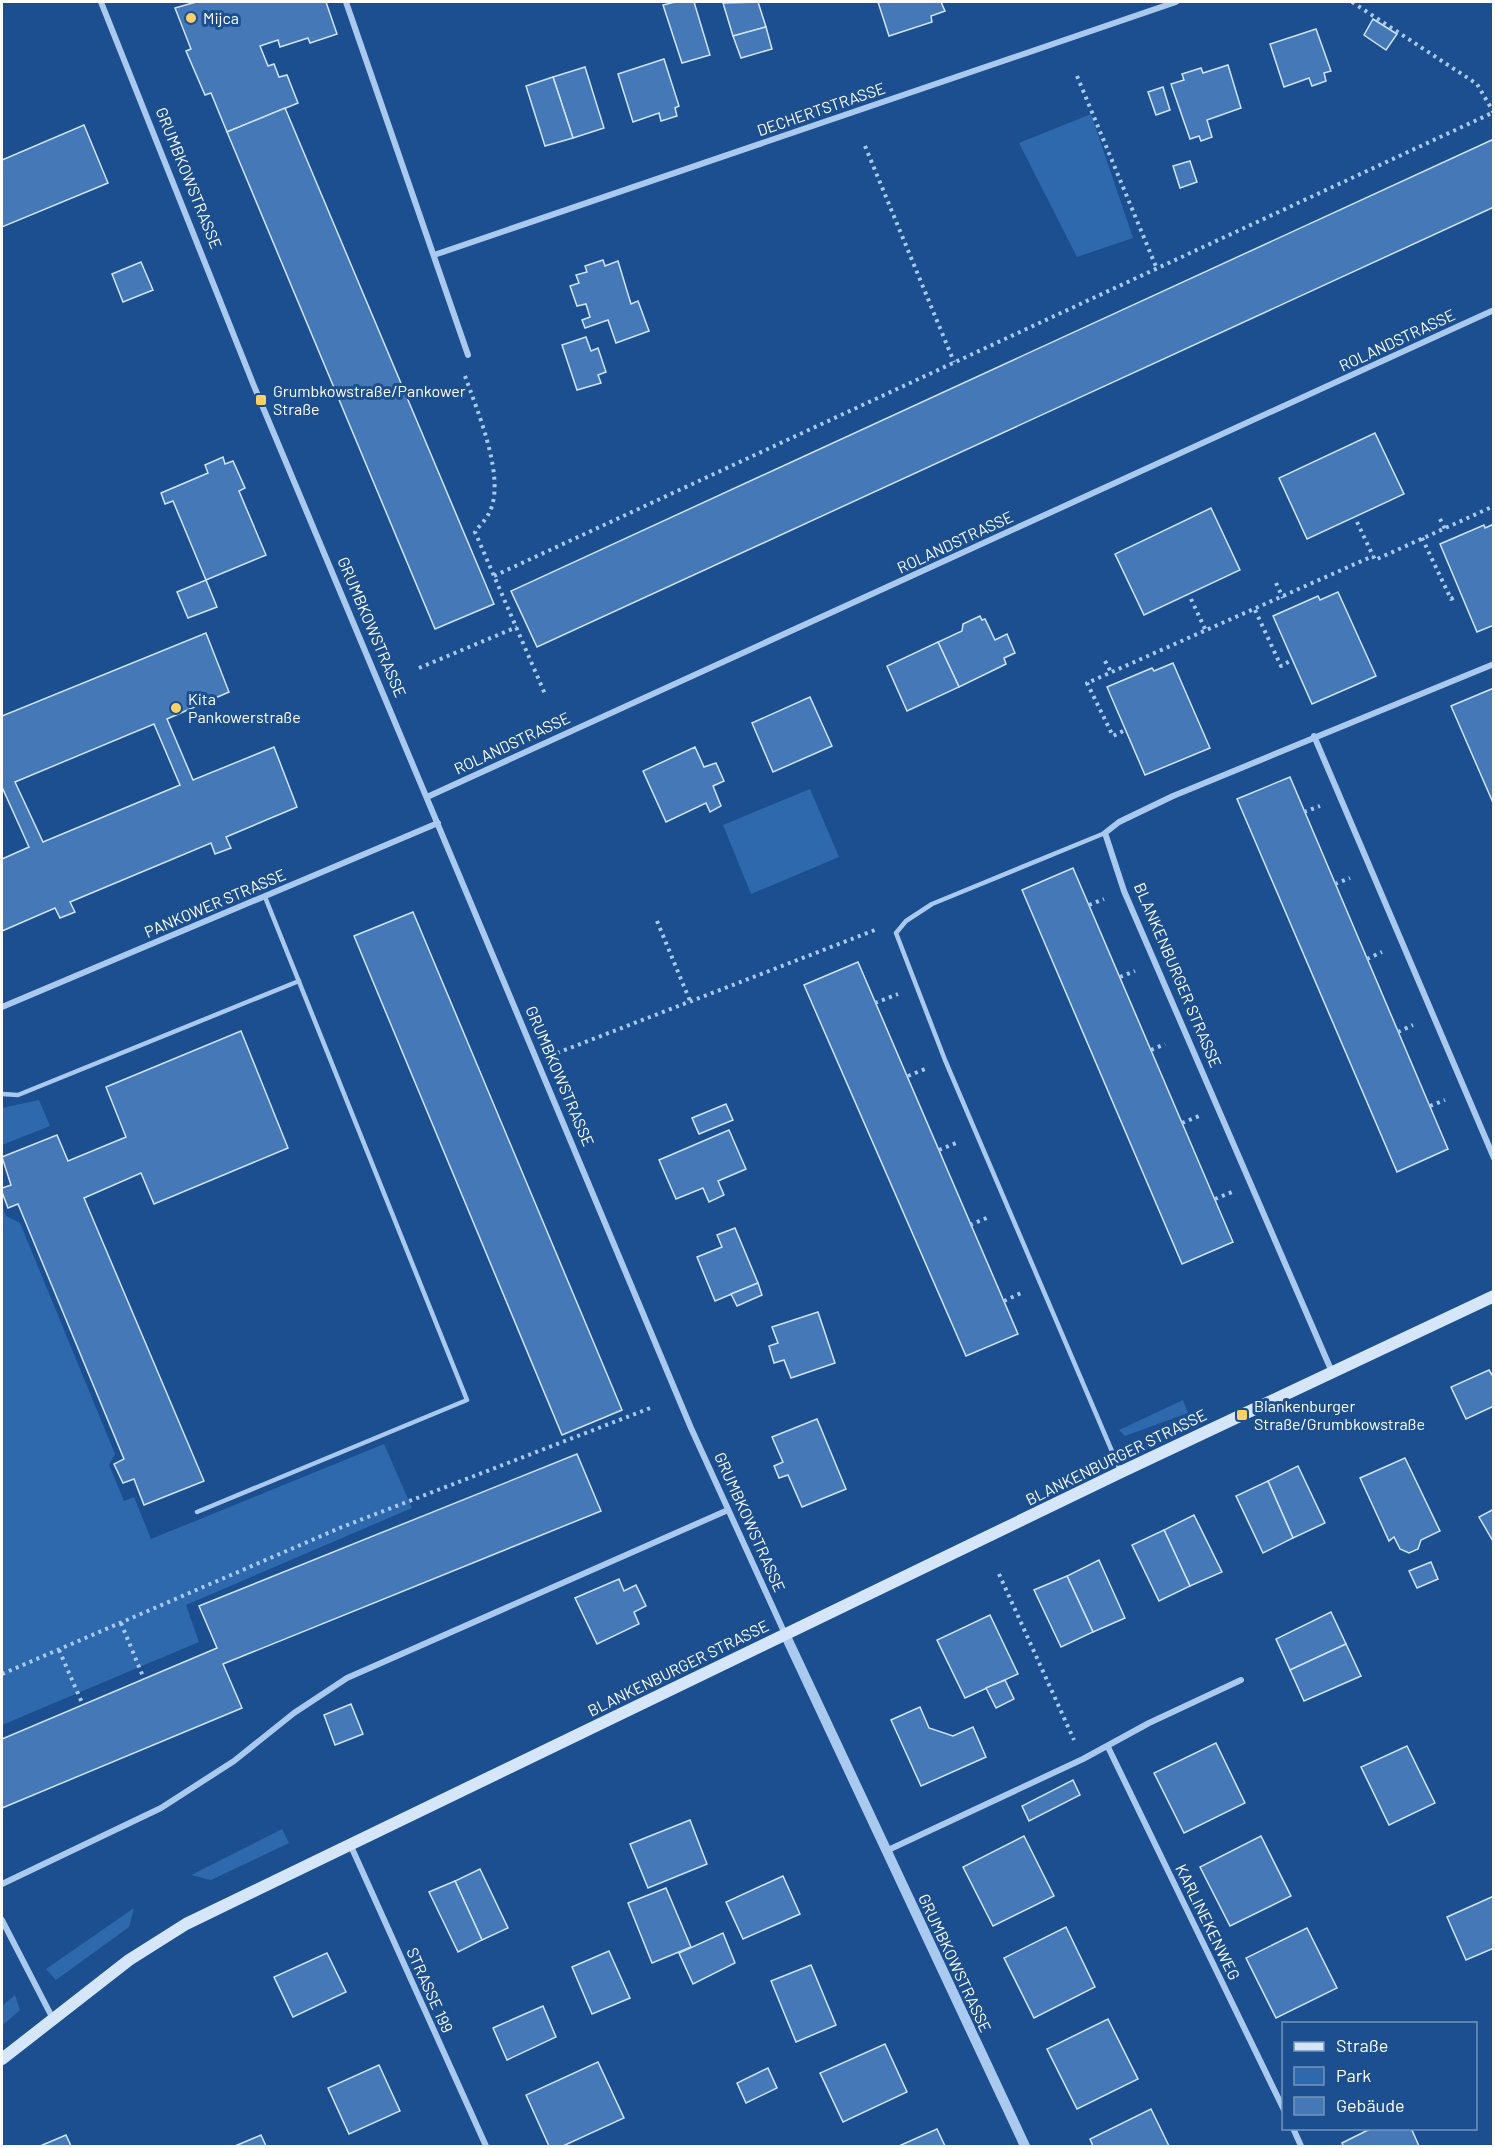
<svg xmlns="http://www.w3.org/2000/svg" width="1495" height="2148" font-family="Barlow,sans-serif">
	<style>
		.green { fill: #2e69ad }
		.building { fill: #4478b7; stroke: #cfe3fa; stroke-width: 1.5; fill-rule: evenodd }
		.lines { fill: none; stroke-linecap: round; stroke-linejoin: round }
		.path { stroke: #a9c9ee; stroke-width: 4; stroke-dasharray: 3 4.5; stroke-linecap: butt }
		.service { stroke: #a9c9ee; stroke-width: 4.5 }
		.minor { stroke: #a9c9ee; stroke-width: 6 }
		.tertiary { stroke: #a9c9ee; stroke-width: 10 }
		.secondary { stroke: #d6e6fa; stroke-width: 12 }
		.poi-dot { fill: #ffd166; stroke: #1b4f8f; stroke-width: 2 }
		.labels { text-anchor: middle; stroke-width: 6; stroke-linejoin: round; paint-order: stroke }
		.poi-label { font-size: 16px; fill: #fff; stroke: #1b4f8f; text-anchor: start }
		.street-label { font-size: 16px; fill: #fff; stroke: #1b4f8f }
	</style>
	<rect width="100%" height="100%" fill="#1b4f8f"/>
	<g class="green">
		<path d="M1091,114L1133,238L1077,257L1019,143Z"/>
		<path d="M810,789L839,857L751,894L723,825Z"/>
		<path d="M39,1100L50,1126L2,1145V1108Z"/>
		<path d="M2,1206L6,1216L20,1223L115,1454L109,1465L124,1501L134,1497L151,1539L384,1444L412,1508L186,1605L199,1642L2,1725Z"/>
		<path d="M1183,1400L1188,1413L1125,1436L1119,1430Z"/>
		<path d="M282,1829L289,1843L211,1880L191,1875Z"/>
		<path d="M134,1908L129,1927L56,1980L46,1969Z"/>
		<path d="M15,1995L20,2010L2,2026V2006Z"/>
	</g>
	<g class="building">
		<path d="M196,2H326L337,34L310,43L308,38L280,47L278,40L260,46L268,66L274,64L279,77L287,75L298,103L227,132L211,93L205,95L186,51L191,49L175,8Z"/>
		<path d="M675,2H694L710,55L682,63L663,5Z"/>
		<path d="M758,2L766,27L733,36L723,3Z"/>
		<path d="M878,2H941L945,11L931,16L932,22L889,36Z"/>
		<path d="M1373,19L1397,34L1386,50L1364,35Z"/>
		<path d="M766,27L772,49L741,58L733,36Z"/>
		<path d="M1316,29L1331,71L1324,73L1326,81L1312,86L1309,78L1284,87L1270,44Z"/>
		<path d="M664,59L679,106L675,108L677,116L661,121L659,113L633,122L618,74Z"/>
		<path d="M1228,65L1241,108L1207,120L1212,137L1201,141L1199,136L1190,139L1171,84L1184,80L1182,74L1201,68L1203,73Z"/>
		<path d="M585,67L604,128L573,138L553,77Z"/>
		<path d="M553,77L573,138L545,146L526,86Z"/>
		<path d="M1163,87L1170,110L1156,115L1148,92Z"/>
		<path d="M285,108L494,604L435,629L227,132Z"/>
		<path d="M84,125L108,183L2,227V160Z"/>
		<path d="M1494,139V207L537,647L511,591Z"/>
		<path d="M1190,161L1197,182L1180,188L1173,166Z"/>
		<path d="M603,260L605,266L618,261L631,304L638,301L649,331L616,343L608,320L585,328L582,320L590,317L586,304L577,306L570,286L579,283L576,275L587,272L585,266Z"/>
		<path d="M141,262L153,290L123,302L112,274Z"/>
		<path d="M586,337L591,351L598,348L606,372L598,375L601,383L577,390L562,345Z"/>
		<path d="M1375,433L1404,494L1307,539L1279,478Z"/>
		<path d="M223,457L225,464L233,461L245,488L239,491L266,555L206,580L173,501L165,504L161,493L208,473L205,465Z"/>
		<path d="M1211,508L1240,570L1144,615L1115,554Z"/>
		<path d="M1494,524V625L1477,632L1440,544L1484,525L1485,528Z"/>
		<path d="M206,580L217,607L188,618L177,592Z"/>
		<path d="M1338,592L1376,676L1312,704L1273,616L1318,596L1320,600Z"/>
		<path d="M980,616L982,620L985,619L995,640L1007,634L1015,653L1004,658L1006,664L959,687L938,642L962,631L963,624Z"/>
		<path d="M206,633L229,692L167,719L193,780L274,747L297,807L226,837L231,848L215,854L211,843L70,902L75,912L60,918L55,908L2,931V859L29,847L2,787V716ZM154,724L180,785L43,842L15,782Z"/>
		<path d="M938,642L959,687L907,711L887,666Z"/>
		<path d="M1173,663L1210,748L1145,775L1107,687L1152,668L1154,671Z"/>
		<path d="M1494,688V805L1451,706Z"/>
		<path d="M810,697L832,746L773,772L752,723Z"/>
		<path d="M695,747L704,767L716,763L724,781L713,786L721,806L710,812L706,803L666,822L643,771Z"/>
		<path d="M1290,777L1448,1149L1397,1172L1237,799Z"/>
		<path d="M1073,868L1233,1242L1182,1264L1022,890Z"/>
		<path d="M413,912L622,1410L562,1435L354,936Z"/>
		<path d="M858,962L1018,1334L966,1356L804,985Z"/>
		<path d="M241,1031L288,1148L154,1204L141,1173L84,1198L204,1481L144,1505L134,1479L123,1483L114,1464L124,1459L18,1204L8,1208L2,1192V1188L11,1185L2,1157L57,1135L68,1161L126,1137L106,1087Z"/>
		<path d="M726,1104L733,1120L699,1134L692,1118Z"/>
		<path d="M729,1130L746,1169L718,1181L724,1195L709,1202L703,1188L676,1199L659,1160Z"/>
		<path d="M735,1228L758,1283L715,1301L697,1257L722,1247L717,1235Z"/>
		<path d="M758,1283L762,1295L737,1306L731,1294Z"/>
		<path d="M818,1312L835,1363L791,1378L784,1360L774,1363L769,1346L778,1343L772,1327Z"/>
		<path d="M1489,1370L1494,1378V1406L1466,1419L1451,1387Z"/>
		<path d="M817,1419L846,1489L802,1507L788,1475L779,1478L774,1466L783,1462L772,1437Z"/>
		<path d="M577,1454L601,1511L223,1664L242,1708L2,1808V1739L217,1648L199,1606Z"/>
		<path d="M1405,1458L1440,1531L1421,1540L1418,1549L1409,1553L1400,1549L1394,1537L1389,1541L1360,1478Z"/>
		<path d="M1298,1466L1325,1523L1293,1538L1268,1481Z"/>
		<path d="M1268,1481L1293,1538L1263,1553L1236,1496Z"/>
		<path d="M1494,1509V1543L1479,1517Z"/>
		<path d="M1194,1515L1222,1572L1190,1586L1164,1530Z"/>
		<path d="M1164,1530L1190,1586L1159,1601L1132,1545Z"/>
		<path d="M1099,1560L1125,1618L1093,1632L1067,1576Z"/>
		<path d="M1431,1562L1438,1579L1417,1588L1409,1571Z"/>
		<path d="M1067,1576L1093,1632L1061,1647L1034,1590Z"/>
		<path d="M619,1579L624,1591L636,1585L646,1606L634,1612L639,1624L597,1644L575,1598Z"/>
		<path d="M1331,1612L1346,1644L1290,1670L1276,1639Z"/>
		<path d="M990,1615L1018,1674L965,1698L937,1640Z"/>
		<path d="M1346,1644L1361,1676L1304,1701L1290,1670Z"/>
		<path d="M1005,1680L1014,1699L996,1708L986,1688Z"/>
		<path d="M351,1704L363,1734L335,1745L324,1715Z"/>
		<path d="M920,1707L929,1728L953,1736L973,1727L986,1757L921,1786L891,1720Z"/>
		<path d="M1216,1743L1245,1803L1184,1833L1154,1773Z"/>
		<path d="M1407,1746L1435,1803L1389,1825L1361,1767Z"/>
		<path d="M1073,1780L1080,1795L1029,1821L1022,1806Z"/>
		<path d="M690,1820L707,1864L648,1888L630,1844Z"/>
		<path d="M1024,1836L1054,1896L993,1926L963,1867Z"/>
		<path d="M1261,1836L1291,1896L1230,1926L1200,1867Z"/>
		<path d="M480,1869L508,1928L482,1940L455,1881Z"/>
		<path d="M783,1876L800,1914L743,1939L726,1902Z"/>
		<path d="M455,1881L482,1940L458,1952L429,1892Z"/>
		<path d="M666,1888L691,1947L652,1963L628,1903Z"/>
		<path d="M1494,1896V1948L1466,1960L1447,1917Z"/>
		<path d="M1066,1927L1095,1987L1034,2018L1004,1958Z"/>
		<path d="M1307,1928L1337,1988L1276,2018L1246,1958Z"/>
		<path d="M723,1933L735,1963L693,1984L679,1953Z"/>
		<path d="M609,1951L630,1998L592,2014L572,1967Z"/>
		<path d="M327,1953L346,1992L293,2017L274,1977Z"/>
		<path d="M811,1965L836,2025L796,2042L771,1981Z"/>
		<path d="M543,2006L556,2037L507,2060L493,2028Z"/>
		<path d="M1108,2019L1138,2079L1077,2109L1047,2049Z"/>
		<path d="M885,2044L907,2092L843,2122L820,2073Z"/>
		<path d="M598,2062L624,2118L563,2146H549L526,2095Z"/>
		<path d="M379,2065L400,2111L349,2134L328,2088Z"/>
		<path d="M768,2068L777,2088L746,2103L737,2083Z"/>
		<path d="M1151,2109L1169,2146H1093L1090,2139Z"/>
		<path d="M1372,2128H1411L1419,2146H1343L1342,2143Z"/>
		<path d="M937,2129L945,2146H899Z"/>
		<path d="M66,2135L71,2146H40Z"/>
		<path d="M261,2135L266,2146H235Z"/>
	</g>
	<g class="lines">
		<g class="path">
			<path d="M1352,2L1477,84L1494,113"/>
			<path d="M1077,76L1157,269"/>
			<path d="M865,146L954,362"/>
			<path d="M465,376C477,410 507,480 489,513C486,520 479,526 475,532L545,694"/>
			<path d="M1440,519L1445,529"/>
			<path d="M1357,522L1375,560L1494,506"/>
			<path d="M1422,538L1451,599L1456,596"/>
			<path d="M494,576L1492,113"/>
			<path d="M1276,583L1283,598"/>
			<path d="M1191,599L1206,631"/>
			<path d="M1255,610L1281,666L1290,661"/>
			<path d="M1105,661L1111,672"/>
			<path d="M419,668L517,627"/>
			<path d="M1123,731L1113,736L1087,683L1373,556"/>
			<path d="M1304,812L1320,806"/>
			<path d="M1335,884L1350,878"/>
			<path d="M1089,905L1104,899"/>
			<path d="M657,921L690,1001"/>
			<path d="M1367,959L1382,952"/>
			<path d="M1120,977L1135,971"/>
			<path d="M875,1003L898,994"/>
			<path d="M1398,1032L1413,1025"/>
			<path d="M1151,1050L1165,1044"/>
			<path d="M557,1053L875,930"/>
			<path d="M908,1076L925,1069"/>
			<path d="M1430,1106L1445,1100"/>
			<path d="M1182,1123L1199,1116"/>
			<path d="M939,1150L956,1143"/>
			<path d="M1215,1199L1232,1192"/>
			<path d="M970,1225L989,1217"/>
			<path d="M1004,1301L1021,1293"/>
			<path d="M999,1574L1074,1740"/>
			<path d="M121,1623L144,1679"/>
			<path d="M59,1650L83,1705"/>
			<path d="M2,1674L342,1527L653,1407"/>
		</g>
		<g class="service">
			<path d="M1105,833L932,904L906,921L896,933L945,1060L1120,1470"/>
			<path d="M2,1094L18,1095L299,981"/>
			<path d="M197,1512L467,1400L265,897"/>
		</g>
		<g class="minor">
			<path d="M101,2L254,386L381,689L691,1428L785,1634"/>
			<path d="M346,2L468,355"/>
			<path d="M434,255L1176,2"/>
			<path d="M1314,736L1494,1158"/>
			<path d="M427,797L1494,310"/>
			<path d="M2,1007L438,823"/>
			<path d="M1332,1372L1124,891L1105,833L1119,822L1173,796L1494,664"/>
			<path d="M1108,1747L1284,2110"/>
			<path d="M350,1844L486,2146"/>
			<path d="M886,1851L1083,1759L1149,1723L1241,1680"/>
			<path d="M2,1884L161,1808L234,1761L294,1713L347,1678L728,1510"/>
			<path d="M2,1920L52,2017"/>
			<path d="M1293,2128L1301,2146"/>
		</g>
		<path class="tertiary" d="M785,1634L1025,2146"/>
		<path class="secondary" d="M2,2059L129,1960L186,1924L1121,1472L1494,1296"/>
	</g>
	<g class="poi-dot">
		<circle cx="191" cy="18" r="6"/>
		<rect x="255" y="394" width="12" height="12" rx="3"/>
		<circle cx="176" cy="708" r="6"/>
		<rect x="1236" y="1409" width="12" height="12" rx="3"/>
	</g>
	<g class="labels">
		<g class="poi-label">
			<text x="203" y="24">Mijca</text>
			<text x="273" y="397">Grumbkowstraße/Pankower<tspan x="273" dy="18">Straße</tspan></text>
			<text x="188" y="705">Kita<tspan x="188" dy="18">Pankowerstraße</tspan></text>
			<text x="1254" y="1412">Blankenburger<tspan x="1254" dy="18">Straße/Grumbkowstraße</tspan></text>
		</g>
		<g class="street-label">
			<text transform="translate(821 109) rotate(-19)" y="6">DECHERTSTRASSE</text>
			<text transform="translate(189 178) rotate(68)" y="6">GRUMBKOWSTRASSE</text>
			<text transform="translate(1397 340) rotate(-25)" y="6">ROLANDSTRASSE</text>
			<text transform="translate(955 542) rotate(-25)" y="6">ROLANDSTRASSE</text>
			<text transform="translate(372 627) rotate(67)" y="6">GRUMBKOWSTRASSE</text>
			<text transform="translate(512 743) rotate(-25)" y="6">ROLANDSTRASSE</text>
			<text transform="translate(215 903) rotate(-23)" y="6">PANKOWER STRASSE</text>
			<text transform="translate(1178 975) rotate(67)" y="6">BLANKENBURGER STRASSE</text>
			<text transform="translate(560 1076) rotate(67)" y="6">GRUMBKOWSTRASSE</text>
			<text transform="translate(1116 1457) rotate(-26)" y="6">BLANKENBURGER STRASSE</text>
			<text transform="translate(750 1522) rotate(66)" y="6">GRUMBKOWSTRASSE</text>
			<text transform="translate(678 1668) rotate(-26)" y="6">BLANKENBURGER STRASSE</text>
			<text transform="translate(1208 1922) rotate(64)" y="6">KARLINEKENWEG</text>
			<text transform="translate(955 1963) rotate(65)" y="6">GRUMBKOWSTRASSE</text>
			<text transform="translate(430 1990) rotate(66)" y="6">STRASSE 199</text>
		</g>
	</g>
	<rect width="1495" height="2148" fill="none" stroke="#ffffff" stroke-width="6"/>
	<rect x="1282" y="2022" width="195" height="108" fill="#1b4f8f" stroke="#7695bc" stroke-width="1.5"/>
	<rect x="1294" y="2042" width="30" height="9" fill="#d6e6fa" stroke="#7695bc" stroke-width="1.5"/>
	<text x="1336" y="2052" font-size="18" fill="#ffffff">Straße</text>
	<rect x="1294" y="2067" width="30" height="18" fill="#2e69ad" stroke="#7695bc" stroke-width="1.5"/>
	<text x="1336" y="2082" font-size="18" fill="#ffffff">Park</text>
	<rect x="1294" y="2097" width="30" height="18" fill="#4478b7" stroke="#7695bc" stroke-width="1.5"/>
	<text x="1336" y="2112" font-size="18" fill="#ffffff">Gebäude</text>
</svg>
